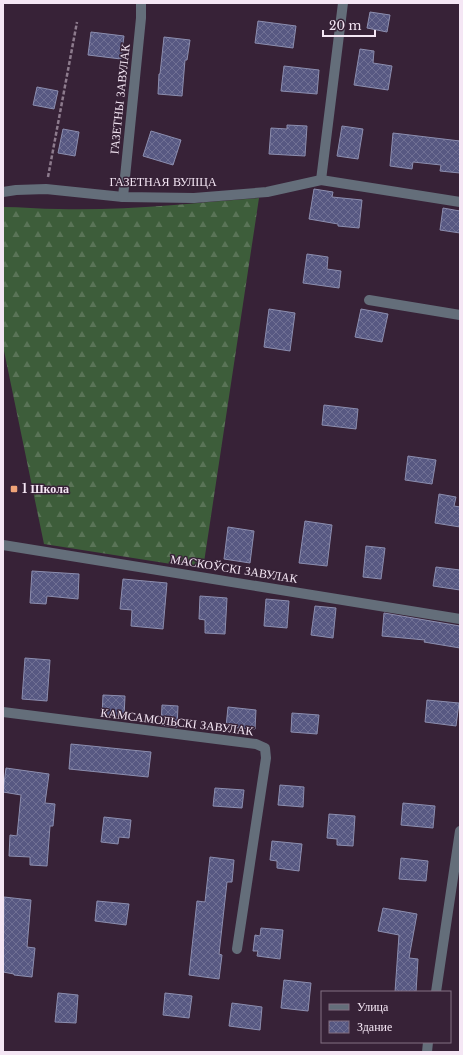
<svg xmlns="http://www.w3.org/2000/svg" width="463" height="1055" font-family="'Libre Baskerville',serif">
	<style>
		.forest { fill: url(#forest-firs) }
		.building { fill: url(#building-cross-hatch); stroke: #8c8eaf }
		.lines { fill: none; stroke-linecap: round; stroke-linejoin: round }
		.path { stroke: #8d7b8d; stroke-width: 2.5; stroke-dasharray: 4 2; stroke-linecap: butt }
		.minor { stroke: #646e7a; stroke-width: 10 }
		.poi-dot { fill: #efa378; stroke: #372237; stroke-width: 1.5 }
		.labels { text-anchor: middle; stroke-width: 3; stroke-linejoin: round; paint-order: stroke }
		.street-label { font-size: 12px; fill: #f4e6f4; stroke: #372237 }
		.poi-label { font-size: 12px; font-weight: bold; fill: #f4e6f4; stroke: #372237; text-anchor: start }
	</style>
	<defs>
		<pattern id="forest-firs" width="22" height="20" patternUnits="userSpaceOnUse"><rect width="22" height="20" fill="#3d5d3a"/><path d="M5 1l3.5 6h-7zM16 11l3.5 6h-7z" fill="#5a7457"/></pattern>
		<pattern id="building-cross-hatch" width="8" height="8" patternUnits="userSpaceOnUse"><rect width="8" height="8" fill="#575882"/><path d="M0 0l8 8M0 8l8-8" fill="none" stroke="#707094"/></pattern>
	</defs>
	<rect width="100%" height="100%" fill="#372237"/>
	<path class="forest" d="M259,198L203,569L44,544L3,346V207C21,207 40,209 58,209C125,211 192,203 259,198Z"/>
	<g class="building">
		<path d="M370,12L390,15L387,32L367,28Z"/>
		<path d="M258,21L296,26L293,48L255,43Z"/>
		<path d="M91,32L124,36L121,59L88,55Z"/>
		<path d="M164,37L190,40L187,60H185L182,96L158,94L159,74H160Z"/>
		<path d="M360,49L374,51L373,63L392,66L388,90L354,85Z"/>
		<path d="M284,66L319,70L317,94L281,91Z"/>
		<path d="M37,87L58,91L54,109L33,105Z"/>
		<path d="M287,125L307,126L305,156L269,154L271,128L287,129Z"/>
		<path d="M342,126L363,129L358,159L337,156Z"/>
		<path d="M63,129L79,132L75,156L58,153Z"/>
		<path d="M151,131L181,140L173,165L143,156Z"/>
		<path d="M393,133L460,141V173L440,171L441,165L413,162L412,169L390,166Z"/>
		<path d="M314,189L333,192L332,197L362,200L359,228L338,226V224L309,219Z"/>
		<path d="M443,208L460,211V233L440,230Z"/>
		<path d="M307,254L328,257L327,269L341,271L339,288L303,283Z"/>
		<path d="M269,309L295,313L290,351L264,347Z"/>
		<path d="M361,309L388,314L382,342L355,337Z"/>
		<path d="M324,405L358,409L356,429L322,425Z"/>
		<path d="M408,456L436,460L432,484L405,480Z"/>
		<path d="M439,494L456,497L454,506L460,507V527L435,523Z"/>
		<path d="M305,521L332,525L327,566L299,563Z"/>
		<path d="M228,527L254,531L250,563L224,559Z"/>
		<path d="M366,546L385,548L381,579L363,577Z"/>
		<path d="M436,567L460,570V590L433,586Z"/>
		<path d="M32,571L79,574L78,599L47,596L46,604L30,603Z"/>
		<path d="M123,579L167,583L163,629L131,626L132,610L120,609Z"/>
		<path d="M200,596L227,598L225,634L205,633V620L199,619Z"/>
		<path d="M266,599L289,601L287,628L264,626Z"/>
		<path d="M315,606L336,608L333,638L311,635Z"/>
		<path d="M384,613L460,626V648L424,642L425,640L382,636Z"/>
		<path d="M25,658L50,660L47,701L22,699Z"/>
		<path d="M103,695L125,696L124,717L102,716Z"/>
		<path d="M427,700L459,703L456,726L425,722Z"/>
		<path d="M162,705L178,706L177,727L161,725Z"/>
		<path d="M228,707L256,710L255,729L226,727Z"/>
		<path d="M292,713L319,715L317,734L291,732Z"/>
		<path d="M71,744L151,752L148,777L69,769Z"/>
		<path d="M6,768L49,774L45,803L55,804L53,826H50L47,866L30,865V857L9,856L10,835L17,836L21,795L3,792Z"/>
		<path d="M280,785L304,787L303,807L278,805Z"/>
		<path d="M215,788L244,790L242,808L213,806Z"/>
		<path d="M403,803L435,806L433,828L401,825Z"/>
		<path d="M329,814L355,816L353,846L337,845V839L327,838Z"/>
		<path d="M104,817L131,820L129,838L119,837L118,844L101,842Z"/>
		<path d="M272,841L302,844L299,871L277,868V861L270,860Z"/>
		<path d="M210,857L234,860L232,882H227L219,954L222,955L219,979L189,975L197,901L205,902Z"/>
		<path d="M401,858L428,861L426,881L399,879Z"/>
		<path d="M4,897L31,900L27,947L35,948L32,977L14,975V974L3,972Z"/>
		<path d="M97,901L129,904L126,925L95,921Z"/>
		<path d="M383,908L417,914L409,958L418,959L416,992H395L399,935L378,931Z"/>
		<path d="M261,928L283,930L280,959L257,956L258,951H253L255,935L260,936Z"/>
		<path d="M284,980L311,983L308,1011L281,1008Z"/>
		<path d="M58,993L78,995L76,1023L55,1022Z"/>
		<path d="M165,993L192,996L189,1018L163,1015Z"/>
		<path d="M232,1003L262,1007L260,1030L229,1026Z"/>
	</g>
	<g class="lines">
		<path class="path" d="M48,177L77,22"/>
		<g class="minor">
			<path d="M321,180L343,3"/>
			<path d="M3,192L16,190L46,189L123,197L194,198L267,192L321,180L460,202"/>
			<path d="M123,197L141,18V3"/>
			<path d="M369,300L460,315"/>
			<path d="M3,545L460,619"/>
			<path d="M3,712L256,744L265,748L266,758L237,949"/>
			<path d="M436,992L460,831"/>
			<path d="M427,1052L428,1042"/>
		</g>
	</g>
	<rect class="poi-dot" x="10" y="485" width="8" height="8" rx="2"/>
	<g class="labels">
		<g class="street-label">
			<text transform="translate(120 99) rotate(-84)" y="4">ГАЗЕТНЫ ЗАВУЛАК</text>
			<text x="163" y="186">ГАЗЕТНАЯ ВУЛІЦА</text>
			<text transform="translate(234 569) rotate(9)" y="4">МАСКОЎСКІ ЗАВУЛАК</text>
			<text transform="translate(177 722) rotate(7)" y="4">КАМСАМОЛЬСКІ ЗАВУЛАК</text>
		</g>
		<g class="poi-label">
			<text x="22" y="493">1 Школа</text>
		</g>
	</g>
	<rect width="463" height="1055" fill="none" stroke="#f4e6f4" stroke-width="8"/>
	<rect x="321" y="991" width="130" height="52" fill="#372237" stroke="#837083"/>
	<rect x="329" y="1004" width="20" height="6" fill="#646e7a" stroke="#837083"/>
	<text x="357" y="1011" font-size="12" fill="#f4e6f4">Улица</text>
	<rect x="329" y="1021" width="20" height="12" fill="url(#building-cross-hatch)" stroke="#837083"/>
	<text x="357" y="1031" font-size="12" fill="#f4e6f4">Здание</text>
	<path d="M323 30v6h52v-6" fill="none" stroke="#f4e6f4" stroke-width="2"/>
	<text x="329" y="30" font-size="12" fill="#f4e6f4" stroke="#372237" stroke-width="3" paint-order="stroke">20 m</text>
</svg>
